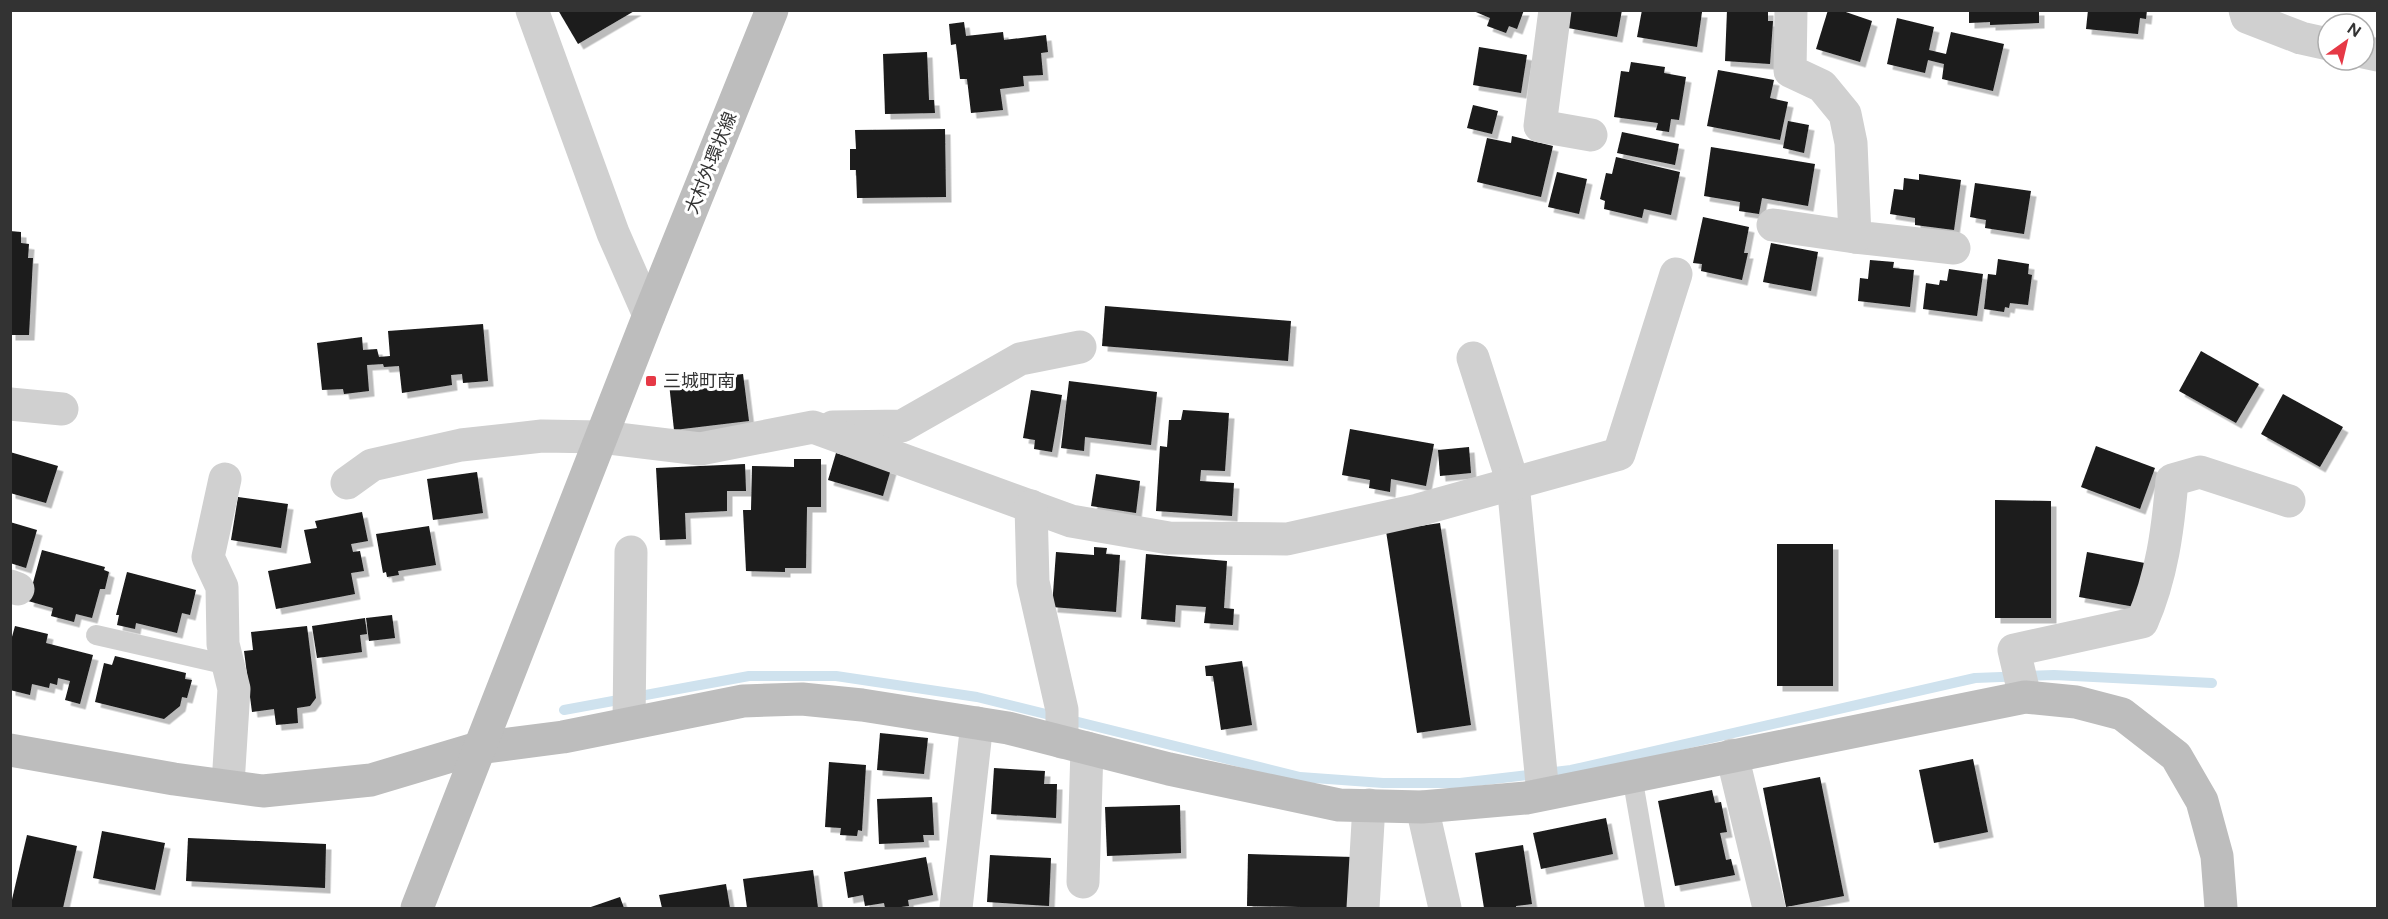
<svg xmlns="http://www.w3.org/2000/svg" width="2388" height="919" font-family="Figtree,'Noto Sans JP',sans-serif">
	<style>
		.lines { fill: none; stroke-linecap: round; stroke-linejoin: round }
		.stream { stroke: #cfe2ee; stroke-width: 10 }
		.building { fill: #1a1a1a; filter: url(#shadow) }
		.lane { stroke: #d0d0d0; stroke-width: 20 }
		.street { stroke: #d0d0d0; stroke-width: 33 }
		.secondary { stroke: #bdbdbd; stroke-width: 33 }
		.poi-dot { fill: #e63946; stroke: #fff; stroke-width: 2 }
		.labels { text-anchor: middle; stroke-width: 6; stroke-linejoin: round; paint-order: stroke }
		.street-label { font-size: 18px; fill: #333; stroke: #fff }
		.poi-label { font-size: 18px; fill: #333; stroke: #fff; text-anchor: start }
	</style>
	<defs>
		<filter id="shadow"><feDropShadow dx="5.5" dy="5.5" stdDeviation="0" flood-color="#0004"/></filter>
	</defs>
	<rect width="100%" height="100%" fill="#fff"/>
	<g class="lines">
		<path class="stream" d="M564,710L749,676H836L977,697L1300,777L1383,783H1460L1571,770L1975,678L2054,675L2212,683"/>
	</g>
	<g class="building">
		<path d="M558,10H636L578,44Z"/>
		<path d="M1471,10H1524L1517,29L1509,26L1506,33L1487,26L1490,18Z"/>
		<path d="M1571,10H1622L1617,37L1568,28Z"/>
		<path d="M1642,10L1702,12L1697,47L1637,37Z"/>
		<path d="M1727,10H1768V21H1773L1770,64L1725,61Z"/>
		<path d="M1828,10H1840L1872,21L1860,62L1816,49Z"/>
		<path d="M1969,10H2039V23L1990,25V22L1969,23Z"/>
		<path d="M2088,10H2147L2146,19L2140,18L2138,34L2086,29Z"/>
		<path d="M1897,18L1934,27L1929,50L1946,54L1951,32L2004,44L1993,91L1942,79L1944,64L1928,60L1925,73L1887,64Z"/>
		<path d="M964,22L966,36L1003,32L1004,40L1046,35L1048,52L1041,53L1043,75L1023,76L1024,86L1000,89L1003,110L971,113L967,79H960L956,44L951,45L949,24Z"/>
		<path d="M1479,47L1527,55L1521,93L1473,85Z"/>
		<path d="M927,52L929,100H934L935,113L885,114L883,54Z"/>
		<path d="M1631,62L1665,67L1664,73L1686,77L1679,120L1671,119L1669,132L1656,130L1658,123L1614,117L1621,71L1629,72Z"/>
		<path d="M1718,70L1774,80L1770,98L1788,102L1780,140L1707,126Z"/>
		<path d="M1473,105L1498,111L1492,134L1467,128Z"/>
		<path d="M1788,121L1809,125L1804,153L1783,148Z"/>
		<path d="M945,129L946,197L857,198L856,170H850V149H856L855,130Z"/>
		<path d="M1622,132L1679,144L1675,165L1617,153Z"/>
		<path d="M1512,136L1553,146L1541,197L1477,182L1487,138L1511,143Z"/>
		<path d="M1711,147L1815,164L1808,206L1762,198L1759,214L1739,211L1740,202L1704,196Z"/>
		<path d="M1616,157L1680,172L1671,215L1644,209L1642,218L1604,209L1605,201L1600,199L1606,173L1612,174Z"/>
		<path d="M1557,172L1587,179L1579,214L1548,207Z"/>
		<path d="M1919,174L1961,180L1954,230L1915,225V218L1890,214L1894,189L1903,190L1904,178L1919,180Z"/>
		<path d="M1975,183L2031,191L2024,234L1985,228L1986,220L1970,217Z"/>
		<path d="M1703,217L1749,227L1744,253H1748L1742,280L1701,271L1702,264L1693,263Z"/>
		<path d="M10,231L21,232V243L29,244L28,258H33L29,335H10Z"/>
		<path d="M1771,243L1818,252L1811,291L1763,282Z"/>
		<path d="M1998,259L2029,264L2028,274L2032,275L2028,305L2010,303L2009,308L2005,307L2004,312L1984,309L1988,274L1996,275Z"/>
		<path d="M1870,260L1894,262L1893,268L1914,270L1910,307L1858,301L1860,278L1868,279Z"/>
		<path d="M1949,269L1983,274L1977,316L1923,309L1926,283L1939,285L1940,280L1947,281Z"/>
		<path d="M1105,306L1291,321L1288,361L1102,346Z"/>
		<path d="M483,324L488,381L463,383L462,374L451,375L452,385L402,393L399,366L384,367L383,364L367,365L369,391L344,394L343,389L322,390L317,343L362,337L363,350L377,349L379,357L390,356L388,331Z"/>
		<path d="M2201,351L2259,384L2236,423L2179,391Z"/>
		<path d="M743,374L749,421L674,430L669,383Z"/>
		<path d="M1069,381L1157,392L1151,445L1085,437L1084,451L1061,448Z"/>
		<path d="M1031,390L1062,395L1052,452L1034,449L1035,440L1023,438Z"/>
		<path d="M2283,394L2343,427L2320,467L2261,434Z"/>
		<path d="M1183,410L1229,413L1225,471L1201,470L1200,481L1234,483L1232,516L1156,511L1160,446L1167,447L1169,420H1181Z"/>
		<path d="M1350,429L1434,444L1426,486L1391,479L1390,492L1369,488L1370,480L1342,475Z"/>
		<path d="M2096,446L2155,468L2140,509L2081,487Z"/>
		<path d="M1469,447L1471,473L1440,476L1438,450Z"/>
		<path d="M10,452L58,466L46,503L10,493Z"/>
		<path d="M836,453L891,469L883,496L828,480Z"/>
		<path d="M794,459H821V507H807L806,568H785V572L746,571L743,510H751L752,466L794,467Z"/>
		<path d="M745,464L746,491H727V511L685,513L686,539L660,540L656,468Z"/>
		<path d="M477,472L483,513L433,520L427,479Z"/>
		<path d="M1096,474L1140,481L1136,513L1091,506Z"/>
		<path d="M238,497L288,504L281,548L231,540Z"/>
		<path d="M1995,500L2051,501V618H1995Z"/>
		<path d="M362,512L368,541L351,544L353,552L360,551L364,571L351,573L355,594L276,609L268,571L311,563L304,530L317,528L315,521Z"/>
		<path d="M10,522L37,530L26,568L10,563Z"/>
		<path d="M1440,523L1471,725L1417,733L1386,531Z"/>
		<path d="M429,526L436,565L398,571L399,575L387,577L386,572L383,573L376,534Z"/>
		<rect x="1777" y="544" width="56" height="142"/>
		<path d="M1094,547L1107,548L1106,554L1120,555L1116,612L1052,607L1056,552L1094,555Z"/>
		<path d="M42,550L105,567L104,570L109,572L105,589H100L92,618L76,614L74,622L51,616L53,608L28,601Z"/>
		<path d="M2087,552L2150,564L2141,608L2079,597Z"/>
		<path d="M1146,554L1227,561L1224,608L1234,609L1233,625L1204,623L1206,607L1176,605L1175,622L1141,619Z"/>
		<path d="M127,572L196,590L190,615L182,613L177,633L136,623L135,629L117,625L119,615H116Z"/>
		<path d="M392,615L395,638L369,641L366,618Z"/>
		<path d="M365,618L367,634L360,635L362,652L317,658L312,626Z"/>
		<path d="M15,626L48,634L46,643L93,655L80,704L65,700L70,681L58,678L57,685L50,683L49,688L32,684L30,695L10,690V644Z"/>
		<path d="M307,626L316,698L310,706L297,708L298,723L276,725L274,709L252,712L244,651L253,650L251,632Z"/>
		<path d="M115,656L186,673L185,679L192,680L187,698L182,697L180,706L164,719L95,702L104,663L112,665Z"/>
		<path d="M1242,661L1252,725L1221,730L1213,676H1206L1205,666Z"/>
		<path d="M880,733L928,738L924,774L877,770Z"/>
		<path d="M1973,759L1988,832L1934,843L1919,770Z"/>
		<path d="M829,762L866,765L862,831L858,830L857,836L840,835L841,828L825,827Z"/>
		<path d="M994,768L1045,771L1044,784H1057L1056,818L991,814Z"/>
		<path d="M1820,777L1844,896L1786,907L1763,788Z"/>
		<path d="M1712,790L1715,803L1721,802L1727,832L1720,833L1726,860L1731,859L1735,875L1675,886L1658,801Z"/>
		<path d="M932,797L934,835H923L924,842L879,844L877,799Z"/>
		<path d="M1180,805L1181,853L1107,856L1105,807Z"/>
		<path d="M1606,818L1613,854L1541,869L1533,833Z"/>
		<path d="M102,831L165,843L155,890L93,878Z"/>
		<path d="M27,835L77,846L63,908H10Z"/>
		<path d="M188,838L326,844L325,888L186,881Z"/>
		<path d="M1523,845L1532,904L1516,906V908H1484L1475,853Z"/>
		<path d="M1248,854L1353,857L1352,908L1247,906Z"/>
		<path d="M990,855L1051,858L1049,906L987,902Z"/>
		<path d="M926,857L933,895L908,900L909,906L893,908H885L884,903L865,906L863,895L848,898L844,872Z"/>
		<path d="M813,870L818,908H747L743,879Z"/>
		<path d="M726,884L730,908H662L659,895Z"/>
		<path d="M620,897L624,908H588Z"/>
	</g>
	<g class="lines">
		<g class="lane">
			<path d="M96,635L228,665"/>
			<path d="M1632,776L1655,908"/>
		</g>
		<g class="street">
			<path d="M532,10L613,233L649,315"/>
			<path d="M1555,10L1540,126L1591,135"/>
			<path d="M1791,10L1790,71L1822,86L1845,114L1851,143L1855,237L1954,248"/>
			<path d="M2245,10L2247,17L2301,38L2328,44"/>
			<path d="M2364,52L2378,55"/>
			<path d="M1773,225L1855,237"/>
			<path d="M1473,358L1513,483L1543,794"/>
			<path d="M10,404L62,409"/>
			<path d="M833,427L902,426L1020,359L1080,347"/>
			<path d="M225,479L208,557L222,587L223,644L234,689L228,784"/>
			<path d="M347,483L372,465L461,445L542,436L601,437L700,449L813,427L1071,521L1169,538L1287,539L1418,510L1619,454L1676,274"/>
			<path d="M1031,506L1033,582L1062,710V742"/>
			<path d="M10,586L18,589"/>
			<path d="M2025,697L2014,650L2142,622C2162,576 2168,529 2172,480L2200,472L2289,501"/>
			<path d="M629,723L631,552"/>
			<path d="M1732,755L1769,908"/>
			<path d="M1422,807L1445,908"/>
			<path d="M1083,882L1087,748"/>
			<path d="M956,908L977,723"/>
			<path d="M1363,908L1369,805"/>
		</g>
		<g class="secondary">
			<path d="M10,750L174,779L263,791L371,780L478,748L563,737L743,701L802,699L862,705L1008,728L1169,769L1339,805L1422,807L1526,798L2025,697L2076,702L2122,714L2176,756L2202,801L2217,856L2221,908"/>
			<path d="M417,908L649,315L772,10"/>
		</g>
	</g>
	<rect class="poi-dot" x="645" y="375" width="12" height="12" rx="3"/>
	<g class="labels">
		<g class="street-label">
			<text transform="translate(711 163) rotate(-68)" y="6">大村外環状線</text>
		</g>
		<g class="poi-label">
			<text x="663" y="387">三城町南</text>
		</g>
	</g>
	<rect width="2388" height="919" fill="none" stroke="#333333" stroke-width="24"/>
	<g transform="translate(2346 42) rotate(34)"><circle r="28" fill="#ffffff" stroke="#adadad" stroke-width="1.5"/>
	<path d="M0-4.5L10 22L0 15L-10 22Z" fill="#e63946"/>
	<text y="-9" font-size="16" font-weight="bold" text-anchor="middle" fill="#333333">N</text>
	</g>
</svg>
